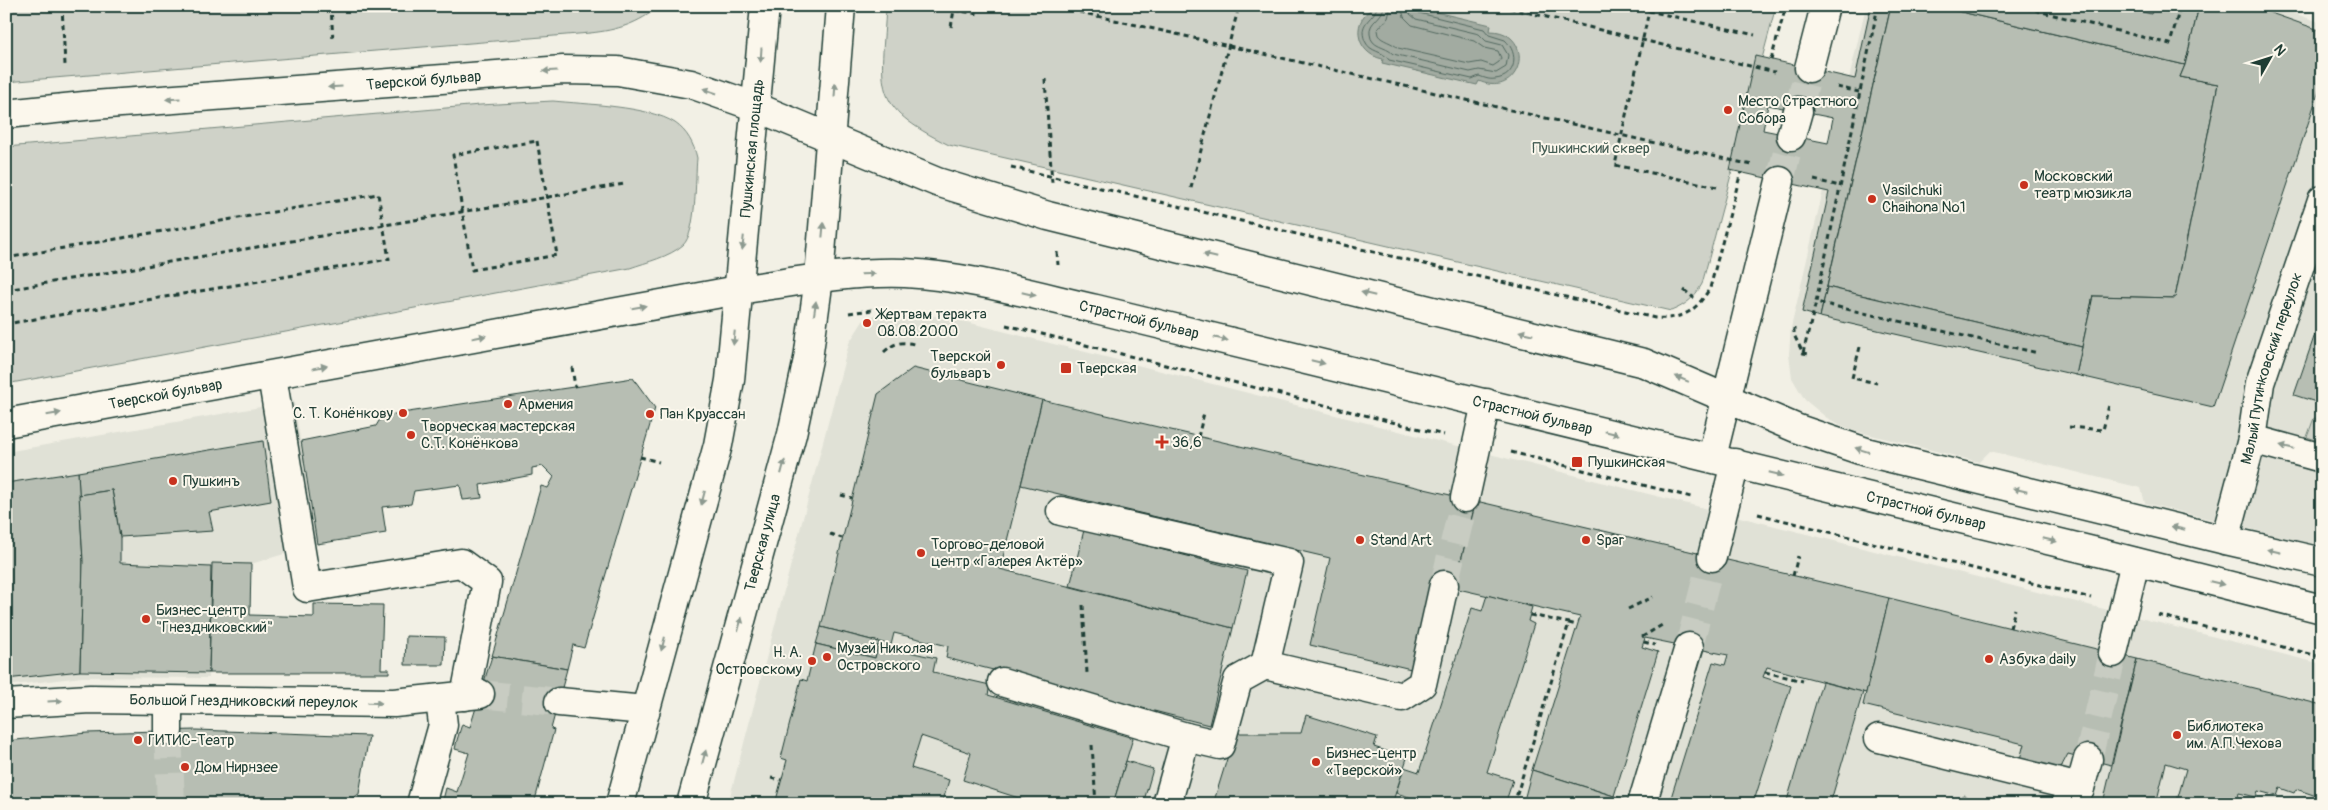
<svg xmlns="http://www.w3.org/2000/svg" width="2328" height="810" font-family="Pangolin,sans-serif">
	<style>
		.built { fill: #e0e1d6 }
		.green { fill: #cfd2c8; stroke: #77887e }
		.water { fill: #a2aba1; stroke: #6e7f75 }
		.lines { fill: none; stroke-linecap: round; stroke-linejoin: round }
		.shore { stroke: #536960; stroke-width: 1 }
		.building { fill: #b7beb3; stroke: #1f3d34; fill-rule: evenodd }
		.minor-tunnel { stroke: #c8ccc2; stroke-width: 28; stroke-dasharray: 28 14; stroke-linecap: butt }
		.minor-casing { stroke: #1f3d34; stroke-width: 31 }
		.major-casing { stroke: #1f3d34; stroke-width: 31 }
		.path { stroke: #1f3d34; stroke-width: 3; stroke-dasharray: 5 4; stroke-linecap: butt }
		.minor { stroke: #fbf7ec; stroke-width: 28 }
		.major { stroke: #fbf7ec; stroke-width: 28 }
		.oneway { fill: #8d9a90 }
		.poi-dot { fill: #c8321e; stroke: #fbf7ec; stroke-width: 2 }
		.labels { text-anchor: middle; stroke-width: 4; stroke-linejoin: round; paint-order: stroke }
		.street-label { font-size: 15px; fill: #1f3d34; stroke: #fbf7ec }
		.poi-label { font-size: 15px; fill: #1f3d34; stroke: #fbf7ec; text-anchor: start }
		.park-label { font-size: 15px; fill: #425b52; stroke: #fbf7ec }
	</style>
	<rect width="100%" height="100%" fill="#f2f0e5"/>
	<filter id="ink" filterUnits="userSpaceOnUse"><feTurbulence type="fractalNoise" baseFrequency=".02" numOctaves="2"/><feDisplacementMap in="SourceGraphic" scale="10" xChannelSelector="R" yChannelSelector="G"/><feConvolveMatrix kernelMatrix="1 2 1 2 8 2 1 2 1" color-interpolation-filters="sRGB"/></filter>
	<g filter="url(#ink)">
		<g class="built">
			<path d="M1866,6H2273L2322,23V547L2145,503L2141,488L1990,451L1979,462L1851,430L1827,418L1805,400L1792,378L1789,354L1791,328Z"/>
			<path d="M891,312L947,317L2322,664V804H728L849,343L863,321L877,314Z"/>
			<path d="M294,401L317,544L251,564L212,563L209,678L82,677L6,686V452Z"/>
		</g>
		<g class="green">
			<path d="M6,6H660C637,24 618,30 590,33L6,82Z"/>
			<path d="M886,6H1776L1702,284C1694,298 1686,305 1671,311L949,145C868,105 882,88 886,6Z"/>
			<path d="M553,101C583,104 650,106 675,123C687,131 694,144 697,158C695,178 697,232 683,245C669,257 647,262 630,268L6,384V147L480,105Z"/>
			<path d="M2314,418L2322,420V442L2307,437Z"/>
		</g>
		<path class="water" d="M1377,6H1410L1491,25L1490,31C1537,31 1523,101 1479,81L1477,85L1382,63L1383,59C1354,54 1350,17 1377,6Z"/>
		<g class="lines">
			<g class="shore">
				<path d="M1377,6C1376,19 1357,21 1365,41C1370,53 1383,50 1389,60L1472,79L1479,76C1485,78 1489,80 1495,79C1517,77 1519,53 1505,40L1489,35L1484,29L1419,13L1415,6"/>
				<path d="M1384,6C1383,19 1368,21 1370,34C1371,48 1386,46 1393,54L1470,72L1479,70L1496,73L1506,67L1508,55L1502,45L1486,41L1479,34L1416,19L1410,14L1409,6"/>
				<path d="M1391,6L1388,18L1377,30L1378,35C1382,41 1392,42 1398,48L1469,64L1481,62L1493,66L1499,62L1501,58L1498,51L1484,48L1474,41L1412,25L1404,17L1401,6"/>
			</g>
		</g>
		<g class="building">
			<path d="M1871,6H1891L1820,317L1802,312L1829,192L1730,170L1755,56L1855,79ZM1768,105L1833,118L1828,143L1763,130Z"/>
			<path d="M1891,6H1936L2185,65L2180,77L2218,84L2175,298L2093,296L2082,347L1827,287Z"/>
			<path d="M1936,6H2120L2151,14L2153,6H2199L2185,65Z"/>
			<path d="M2199,6H2251L2322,31V82L2213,407L2076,375L2093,296L2175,298L2218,84L2180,77L2185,65Z"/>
			<path d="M1827,287L2082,347L2076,375L1820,317Z"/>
			<path d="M2322,314V404L2294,395Z"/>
			<path d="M913,368L1042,400L1000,569L1233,628L1209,725L946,658L948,646L894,633L891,645L821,627L878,394Z"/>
			<path d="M633,378L655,408L584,648L573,645L567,669L492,656L541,486L548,488L554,477L543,466L532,468V475L480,485L482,498L463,500L460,485L414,491L411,504L382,507L386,533L317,544L301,441L376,426L382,416Z"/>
			<path d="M1042,400L1476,501L1454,588L1432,582L1411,669L1310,645L1330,558L1021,485Z"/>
			<path d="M263,441L271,501L209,512L213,531L120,537L112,490L79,495L78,472Z"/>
			<path d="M78,472L83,561L80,671L6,679V483Z"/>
			<path d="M112,490L120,537V563L211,567L209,673L80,671L83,561L79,495Z"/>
			<path d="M1476,501L1889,598L1866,693L1767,667L1763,677L1791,686L1753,804H1669L1713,662L1725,665L1728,655L1645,638L1642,647L1658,652L1614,796L1532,770L1580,617L1454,588Z"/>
			<path d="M1084,530L1247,571L1233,628L1070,586Z"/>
			<path d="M212,563L251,564L250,615L314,617V604L383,605L381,669H389V673H209Z"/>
			<path d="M1487,595L1532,607L1528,621L1534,624L1487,772L1513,780L1505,804H1432L1396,793L1404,767L1419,772L1472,608L1482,611Z"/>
			<path d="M1889,598L2137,659L2111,765L2068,754L2060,769L2020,759L2024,744L1863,705Z"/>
			<path d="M821,627L879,642L875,658L816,644Z"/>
			<path d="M406,636L445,637L444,665H405Z"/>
			<path d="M816,644L875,658L878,645L936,658L933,672L990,685L988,695L1133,738L1113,804H1037L963,780L971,753L921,736L911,768L949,780L942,804H775L787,760L781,758L801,679L807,681Z"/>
			<path d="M492,656L567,669L551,729L554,730L534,804H442L446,788L457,792L469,753L455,749L457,740L462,724L470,727Z"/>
			<path d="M2137,659L2322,705V798L2296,789L2294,793L2280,788L2277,796L2258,791L2256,797L2239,793L2236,804H2176L2186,769L2166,763L2156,804L2103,803Z"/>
			<path d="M1822,682L1863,692L1830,804H1786Z"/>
			<path d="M1306,715L1377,737L1374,747L1407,758L1392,804H1222L1214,801L1235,733H1301Z"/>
			<path d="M195,730L369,736L359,794L353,798L352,804H6V741L87,733Z"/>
			<path d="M1126,761L1153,769L1143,804H1113Z"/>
			<path d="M1532,770L1639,804H1523Z"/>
			<path d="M1964,795L1975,804H1945V803Z"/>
			<path d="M2084,798L2106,804H2083Z"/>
		</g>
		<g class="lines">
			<g class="minor-tunnel">
				<path d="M1798,111L1809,68"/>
				<path d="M1780,181L1791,136"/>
				<path d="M1444,585L1465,498"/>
				<path d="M1689,647L1712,557"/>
				<path d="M480,694L559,702"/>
				<path d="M168,731L171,804"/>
				<path d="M2088,759L2113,653"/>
			</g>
			<g class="minor-casing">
				<g id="minor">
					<path d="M1809,68L1825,6"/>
					<path d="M1791,136L1798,111"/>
					<path d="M272,376L307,588L461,563L487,582L465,696"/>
					<path d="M2252,439L2322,458"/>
					<path d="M1712,457L1780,181"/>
					<path d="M1465,498L1486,403"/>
					<path d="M1061,511L1289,563L1265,665L1402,697L1422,684L1444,585"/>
					<path id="s1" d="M2225,540L2252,439L2260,383L2322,200"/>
					<path d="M1712,557L1735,463"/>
					<path d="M2113,653L2135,562"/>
					<path d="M1002,682L1186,737L1167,804"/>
					<path d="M168,701V731"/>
					<path d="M559,702L645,710"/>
					<path id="s2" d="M6,704L90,699L394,703L480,694"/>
					<path d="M1186,737L1220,745L1238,680L1265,665"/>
					<path d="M1879,738L2080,788"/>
					<path d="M2067,801L2080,788L2088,759"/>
					<path d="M421,804L443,725L440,699"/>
					<path d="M1642,804L1689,647"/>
				</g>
			</g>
			<g class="major-casing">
				<g id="major">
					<path id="s3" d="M6,114L94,105L563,70L618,71L691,84L756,107L937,182L1048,216L1644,363L1798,429L1866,452L2225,540L2322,562"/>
					<path id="s4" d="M6,423L738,290C793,282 849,271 905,273C968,276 1034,295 1096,309L2093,551L2322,609"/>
					<path id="s5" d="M620,804L718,445L730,380L765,6"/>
					<path id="s6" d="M691,804L792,434L808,359L819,278L841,6"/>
				</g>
			</g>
			<g class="path">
				<path d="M62,6L65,65"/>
				<path d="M331,6L333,41"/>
				<path d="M1053,6L1752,165"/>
				<path d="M1501,6L1775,72"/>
				<path d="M1878,6L1816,302L2038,353"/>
				<path d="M2018,6L2170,44L2179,11L2159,6"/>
				<path d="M951,27L954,10L979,14"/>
				<path d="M1771,60L1786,6"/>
				<path d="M1045,79L1052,183"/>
				<path d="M1837,87L1859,92"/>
				<path d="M537,141L557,255L472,270L453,155Z"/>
				<path d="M1011,167L1655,318C1683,320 1696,311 1710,288L1741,172"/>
				<path d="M1814,180L1840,186"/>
				<path d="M1717,187L1615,165L1649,11L1755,35"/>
				<path d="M1191,188L1239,6"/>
				<path d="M1057,252L1058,265"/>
				<path d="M6,258L378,194L389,259L6,324"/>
				<path d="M6,290L624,184"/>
				<path d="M1684,290L1694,298"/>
				<path d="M849,313L872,310"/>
				<path d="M1006,325L1444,435"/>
				<path d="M1794,328V335L1803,353L1810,354"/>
				<path d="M1860,347L1852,378L1877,383"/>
				<path d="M884,352C894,343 901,341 914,344"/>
				<path d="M1803,353L1816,302"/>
				<path d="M572,367L575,387"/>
				<path d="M2069,427L2103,430L2109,405"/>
				<path d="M1198,437L1204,413"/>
				<path d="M1511,452L1691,497"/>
				<path d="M640,457L659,462"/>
				<path d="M841,495L852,498"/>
				<path d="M1758,514L2091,598"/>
				<path d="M830,534L842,538"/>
				<path d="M1793,576L1798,556"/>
				<path d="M1083,605L1087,673"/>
				<path d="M1628,609L1653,597"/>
				<path d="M1530,615L1569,623"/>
				<path d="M2158,615L2322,657"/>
				<path d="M2010,628L2015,609"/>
				<path d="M1642,637L1662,625"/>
				<path d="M1644,642L1655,645"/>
				<path d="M1765,672L1803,681"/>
				<path d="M1092,745L1096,804"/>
				<path d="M771,778L781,780"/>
				<path d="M1514,804L1569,623L1577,625"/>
			</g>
			<use href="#minor" class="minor"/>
			<use href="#major" class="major"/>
		</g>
		<defs><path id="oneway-solid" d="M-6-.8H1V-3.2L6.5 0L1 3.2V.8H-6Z" transform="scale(1.25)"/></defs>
		<g class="oneway">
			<use href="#oneway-solid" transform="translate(761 55) rotate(94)"/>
			<use href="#oneway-solid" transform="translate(550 71) rotate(176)"/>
			<use href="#oneway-solid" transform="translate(335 87) rotate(176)"/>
			<use href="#oneway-solid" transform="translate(835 90) rotate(-86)"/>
			<use href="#oneway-solid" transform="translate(710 91) rotate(-161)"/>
			<use href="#oneway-solid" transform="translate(173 99) rotate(176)"/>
			<use href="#oneway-solid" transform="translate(823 230) rotate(-85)"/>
			<use href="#oneway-solid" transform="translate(743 243) rotate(96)"/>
			<use href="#oneway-solid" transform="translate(1210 256) rotate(-166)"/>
			<use href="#oneway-solid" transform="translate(868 274) rotate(-2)"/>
			<use href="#oneway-solid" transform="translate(1029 294) rotate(13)"/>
			<use href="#oneway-solid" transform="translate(1368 294) rotate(-166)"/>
			<use href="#oneway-solid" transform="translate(639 307) rotate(-10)"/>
			<use href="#oneway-solid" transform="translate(815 308) rotate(-82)"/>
			<use href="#oneway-solid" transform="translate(1526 333) rotate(-166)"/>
			<use href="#oneway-solid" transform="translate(479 337) rotate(-11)"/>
			<use href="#oneway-solid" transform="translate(734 338) rotate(96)"/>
			<use href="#oneway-solid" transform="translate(1221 339) rotate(13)"/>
			<use href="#oneway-solid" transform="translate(1318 362) rotate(14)"/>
			<use href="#oneway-solid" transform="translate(320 367) rotate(-11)"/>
			<use href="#oneway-solid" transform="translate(1682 379) rotate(-157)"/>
			<use href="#oneway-solid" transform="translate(54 414) rotate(-10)"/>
			<use href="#oneway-solid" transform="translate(1612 433) rotate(14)"/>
			<use href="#oneway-solid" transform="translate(2287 447) rotate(-166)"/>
			<use href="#oneway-solid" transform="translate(1862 450) rotate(-163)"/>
			<use href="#oneway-solid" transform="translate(783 467) rotate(-75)"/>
			<use href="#oneway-solid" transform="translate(1776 474) rotate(14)"/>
			<use href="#oneway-solid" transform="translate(2020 490) rotate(-166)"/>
			<use href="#oneway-solid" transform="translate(703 498) rotate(105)"/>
			<use href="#oneway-solid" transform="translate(2178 528) rotate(-166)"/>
			<use href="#oneway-solid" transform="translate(2050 540) rotate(14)"/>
			<use href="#oneway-solid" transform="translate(2274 551) rotate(-167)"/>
			<use href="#oneway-solid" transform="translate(2217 583) rotate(14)"/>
			<use href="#oneway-solid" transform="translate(740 624) rotate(-75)"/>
			<use href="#oneway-solid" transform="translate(663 644) rotate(105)"/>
			<use href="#oneway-solid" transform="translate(55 701) rotate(-4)"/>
			<use href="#oneway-solid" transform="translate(375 703) rotate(1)"/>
			<use href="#oneway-solid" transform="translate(704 757) rotate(-75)"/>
		</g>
	</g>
	<g class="poi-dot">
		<circle cx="1728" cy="110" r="5"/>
		<circle cx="2024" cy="185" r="5"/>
		<circle cx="1872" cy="199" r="5"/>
		<circle cx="867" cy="323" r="5"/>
		<circle cx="1001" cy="365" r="5"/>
		<rect x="1060" y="362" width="12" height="12" rx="2.5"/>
		<circle cx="508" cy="404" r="5"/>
		<circle cx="403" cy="413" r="5"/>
		<circle cx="650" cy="414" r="5"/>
		<circle cx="411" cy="435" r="5"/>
		<path d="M1159.5 434.5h5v5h5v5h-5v5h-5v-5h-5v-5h5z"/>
		<rect x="1571" y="456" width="12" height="12" rx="2.5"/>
		<circle cx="173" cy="481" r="5"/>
		<circle cx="1360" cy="540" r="5"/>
		<circle cx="1586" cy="540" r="5"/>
		<circle cx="921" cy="553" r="5"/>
		<circle cx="146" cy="619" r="5"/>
		<circle cx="827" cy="657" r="5"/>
		<circle cx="1989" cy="659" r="5"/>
		<circle cx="812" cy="661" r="5"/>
		<circle cx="2177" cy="735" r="5"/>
		<circle cx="138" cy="740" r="5"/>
		<circle cx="1316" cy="762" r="5"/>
		<circle cx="185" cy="767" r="5"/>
	</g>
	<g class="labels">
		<g class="street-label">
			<text dy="5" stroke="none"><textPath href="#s3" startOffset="419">Тверской бульвар</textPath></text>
			<text dy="5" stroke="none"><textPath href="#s5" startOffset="671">Пушкинская площадь</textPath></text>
			<text dy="5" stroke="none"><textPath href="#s4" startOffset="1151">Страстной бульвар</textPath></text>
			<text dy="5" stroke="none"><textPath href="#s1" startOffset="178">Малый Путинковский переулок</textPath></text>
			<text dy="5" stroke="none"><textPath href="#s4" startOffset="162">Тверской бульвар</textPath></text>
			<text dy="5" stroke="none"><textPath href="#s4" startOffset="1556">Страстной бульвар</textPath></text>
			<text dy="5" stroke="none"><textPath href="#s4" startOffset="1961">Страстной бульвар</textPath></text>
			<text dy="5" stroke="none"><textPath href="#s6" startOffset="271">Тверская улица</textPath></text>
			<text dy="5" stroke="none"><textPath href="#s2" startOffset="238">Большой Гнездниковский переулок</textPath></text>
		</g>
		<g class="poi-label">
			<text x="1738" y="106">Место Страстного<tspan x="1738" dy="17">Собора</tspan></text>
			<text x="2034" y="181">Московский<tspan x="2034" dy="17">театр мюзикла</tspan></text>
			<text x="1882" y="195">Vasilchuki<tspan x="1882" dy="17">Chaihona №1</tspan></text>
			<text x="877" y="319">Жертвам теракта<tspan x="877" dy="17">08.08.2000</tspan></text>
			<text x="991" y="361" text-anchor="end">Тверской<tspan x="991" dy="17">бульваръ</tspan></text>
			<text x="1077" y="373">Тверская</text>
			<text x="518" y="409">Армения</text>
			<text x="393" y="418" text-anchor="end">С. Т. Конёнкову</text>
			<text x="660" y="419">Пан Круассан</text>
			<text x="421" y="431">Творческая мастерская<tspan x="421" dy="17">С.Т. Конёнкова</tspan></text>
			<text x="1172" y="447">36,6</text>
			<text x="1588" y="467">Пушкинская</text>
			<text x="183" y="486">Пушкинъ</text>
			<text x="1370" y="545">Stand Art</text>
			<text x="1596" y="545">Spar</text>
			<text x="931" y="549">Торгово-деловой<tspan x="931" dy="17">центр «Галерея Актёр»</tspan></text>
			<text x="156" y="615">Бизнес-центр<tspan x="156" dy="17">"Гнездниковский"</tspan></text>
			<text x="837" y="653">Музей Николая<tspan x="837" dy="17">Островского</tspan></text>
			<text x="802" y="657" text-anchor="end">Н. А.<tspan x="802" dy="17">Островскому</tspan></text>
			<text x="1999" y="664">Азбука daily</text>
			<text x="2187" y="731">Библиотека<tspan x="2187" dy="17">им. А.П.Чехова</tspan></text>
			<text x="148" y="745">ГИТИС-Театр</text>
			<text x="1326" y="758">Бизнес-центр<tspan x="1326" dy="17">«Тверской»</tspan></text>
			<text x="195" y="772">Дом Нирнзее</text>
		</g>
		<g class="park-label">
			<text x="1591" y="153">Пушкинский сквер</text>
		</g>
	</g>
	<rect width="2328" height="810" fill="none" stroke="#fbf7ec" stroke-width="25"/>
	<rect x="12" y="12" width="2303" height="785" fill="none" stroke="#1f3d34" stroke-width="2" filter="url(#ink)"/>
	<g transform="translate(2270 58) rotate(51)" stroke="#fbf7ec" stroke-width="4" paint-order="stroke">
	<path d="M0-4L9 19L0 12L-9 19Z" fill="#1f3d34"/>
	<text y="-8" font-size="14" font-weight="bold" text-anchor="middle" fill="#1f3d34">N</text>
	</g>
</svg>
